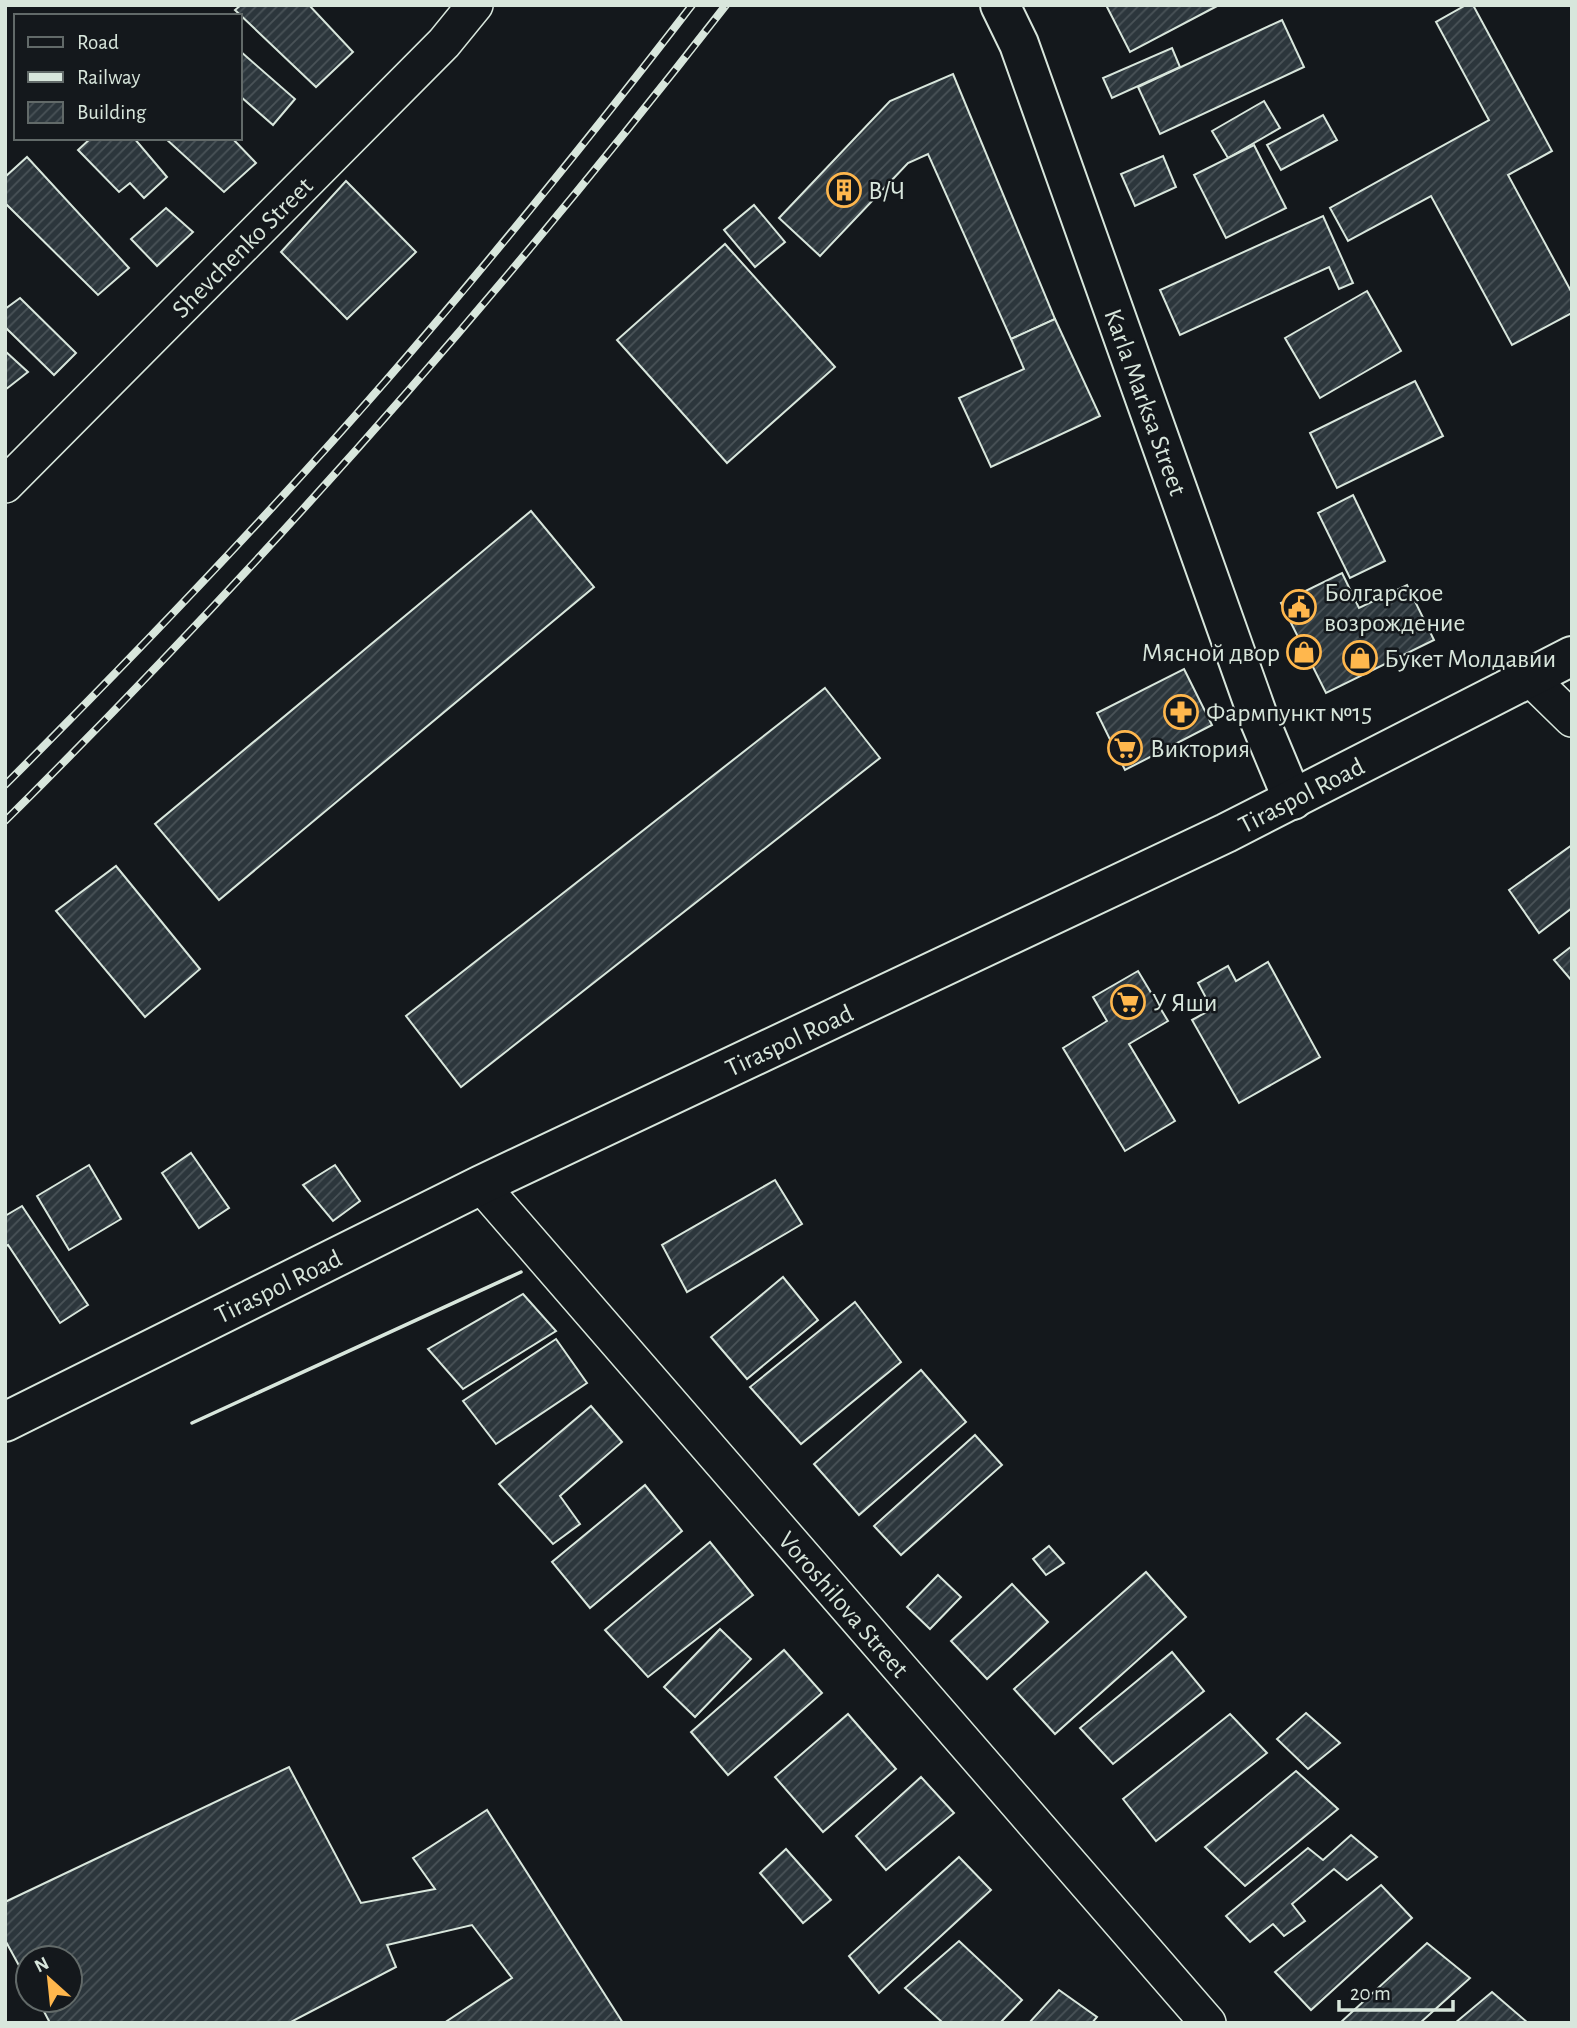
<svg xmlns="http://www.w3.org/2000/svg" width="1577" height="2028" font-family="'Alegreya Sans',sans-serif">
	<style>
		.building { fill: url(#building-hatch); stroke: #d8e6dc; stroke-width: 2 }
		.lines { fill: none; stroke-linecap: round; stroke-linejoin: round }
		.street-casing { stroke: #d8e6dc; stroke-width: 38 }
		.secondary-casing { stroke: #d8e6dc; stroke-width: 42 }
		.primary-casing { stroke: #d8e6dc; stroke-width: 42 }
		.street { stroke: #14181c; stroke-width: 35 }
		.secondary { stroke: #14181c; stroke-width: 38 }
		.primary { stroke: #14181c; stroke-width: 38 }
		.rail-casing { stroke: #d8e6dc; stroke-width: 8 }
		.rail { stroke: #14181c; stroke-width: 5; stroke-dasharray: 16; stroke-linecap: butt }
		.wall { stroke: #d8e6dc; stroke-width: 3.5 }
		.labels { text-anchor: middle; stroke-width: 5; stroke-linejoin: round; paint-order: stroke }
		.poi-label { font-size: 26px; fill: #d8e6dc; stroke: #14181c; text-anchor: start }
		.street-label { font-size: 26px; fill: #d8e6dc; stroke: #14181c }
	</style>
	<defs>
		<pattern id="building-hatch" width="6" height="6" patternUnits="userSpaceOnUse" patternTransform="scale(1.75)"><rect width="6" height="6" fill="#2c363c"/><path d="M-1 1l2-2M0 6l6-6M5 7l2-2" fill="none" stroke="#4a5358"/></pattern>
	</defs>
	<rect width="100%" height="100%" fill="#14181c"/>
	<g class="building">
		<path d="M241,5H309L353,52L316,87L235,10Z"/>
		<path d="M1106,5H1219L1130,52Z"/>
		<path d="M1466,5H1473L1552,151L1508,175L1572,293V313L1512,345L1431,196L1348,241L1330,208L1489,120L1436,22Z"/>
		<path d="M1282,20L1304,67L1160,134L1138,87Z"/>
		<path d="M1172,48L1180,67L1112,98L1103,78Z"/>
		<path d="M240,51L295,99L273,125L240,96Z"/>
		<path d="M953,74L1055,319L1011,339L928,154L908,163L820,256L779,218L890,101Z"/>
		<path d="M1264,101L1280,128L1228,158L1212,131Z"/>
		<path d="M1323,115L1337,140L1281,170L1267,145Z"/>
		<path d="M91,138H134L167,177L144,198L130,183L119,192L78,150Z"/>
		<path d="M165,138H232L256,163L224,192Z"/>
		<path d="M1254,145L1286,208L1226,238L1194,175Z"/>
		<path d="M1163,156L1176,187L1135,206L1121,174Z"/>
		<path d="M27,157L129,268L98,295L5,203V177Z"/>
		<path d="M346,181L416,252L347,319L281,252Z"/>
		<path d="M754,205L785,242L755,267L724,230Z"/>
		<path d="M166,208L193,232L157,266L131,239Z"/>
		<path d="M1323,216L1353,283L1339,289L1329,267L1180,335L1160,290Z"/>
		<path d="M725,244L835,367L727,463L617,340Z"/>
		<path d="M1367,291L1401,351L1320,398L1285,338Z"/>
		<path d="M20,298L76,353L54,375L5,327V309Z"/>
		<path d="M1055,319L1100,416L991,467L959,398L1024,369L1011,339Z"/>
		<path d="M5,351L28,372L5,390Z"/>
		<path d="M1415,381L1443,436L1337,488L1310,433Z"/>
		<path d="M1353,495L1385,561L1350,578L1318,513Z"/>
		<path d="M531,511L594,587L219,900L155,824Z"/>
		<path d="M1342,573L1359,608L1407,585L1434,640L1326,693L1281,603Z"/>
		<path d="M1184,669L1212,725L1125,770L1097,713Z"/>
		<path d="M825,688L880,758L461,1087L406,1016Z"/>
		<path d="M1572,845V908L1539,933L1509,890Z"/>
		<path d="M116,866L200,969L145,1017L56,911Z"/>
		<path d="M1572,946V981L1554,960Z"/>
		<path d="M1268,962L1320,1057L1239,1103L1192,1020L1212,1009L1198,983L1228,966L1236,981Z"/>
		<path d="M1138,971L1168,1021L1129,1044L1175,1121L1125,1151L1063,1048L1107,1021L1093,997Z"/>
		<path d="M191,1153L229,1208L199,1228L162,1173Z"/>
		<path d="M89,1165L121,1219L69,1250L37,1196Z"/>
		<path d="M335,1165L360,1201L333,1221L303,1185Z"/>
		<path d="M775,1180L802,1224L687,1292L662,1245Z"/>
		<path d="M22,1206L88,1305L60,1323L8,1245L5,1247V1216Z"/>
		<path d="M783,1277L818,1320L747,1379L711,1337Z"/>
		<path d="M523,1294L556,1331L463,1389L428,1349Z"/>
		<path d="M855,1302L901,1362L801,1444L750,1387Z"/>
		<path d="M556,1339L587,1383L496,1444L463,1401Z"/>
		<path d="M921,1370L966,1422L859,1515L814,1464Z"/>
		<path d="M591,1406L622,1442L560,1496L580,1524L553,1544L499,1484Z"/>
		<path d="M975,1435L1002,1465L901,1555L874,1526Z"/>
		<path d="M645,1485L682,1531L590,1608L552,1562Z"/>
		<path d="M710,1542L753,1595L648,1677L605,1630Z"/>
		<path d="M1049,1546L1064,1563L1046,1575L1033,1559Z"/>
		<path d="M1146,1572L1186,1617L1055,1734L1014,1689Z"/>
		<path d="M938,1575L961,1597L930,1629L907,1607Z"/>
		<path d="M1012,1584L1048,1622L987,1679L951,1641Z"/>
		<path d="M720,1629L751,1659L695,1717L664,1687Z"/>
		<path d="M784,1650L822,1693L728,1775L691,1732Z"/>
		<path d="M1172,1652L1204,1691L1113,1764L1080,1728Z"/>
		<path d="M1306,1713L1340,1743L1308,1769L1277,1739Z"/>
		<path d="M848,1714L896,1769L823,1832L775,1777Z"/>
		<path d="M1230,1714L1267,1753L1156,1841L1123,1799Z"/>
		<path d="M289,1767L361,1903L435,1889L413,1858L487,1810L623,2023H444L512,1978L472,1925L387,1945L396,1967L289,2023H50L38,2000H70V1958H28V1982L5,1940V1902Z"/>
		<path d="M1296,1771L1338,1809L1245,1886L1205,1847Z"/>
		<path d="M921,1777L954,1813L886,1870L856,1836Z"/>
		<path d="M1351,1835L1377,1857L1347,1880L1334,1869L1292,1904L1305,1921L1284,1936L1273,1924L1250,1942L1226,1916L1308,1848L1323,1860Z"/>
		<path d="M786,1849L831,1900L803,1923L760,1873Z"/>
		<path d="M959,1857L991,1890L879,1993L849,1956Z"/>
		<path d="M1381,1885L1412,1918L1311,2010L1275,1972Z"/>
		<path d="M959,1941L1022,2000L1000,2023H943L905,1988Z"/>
		<path d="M1427,1943L1470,1978L1420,2023H1340Z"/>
		<path d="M1059,1990L1097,2017L1092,2023H1029Z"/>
		<path d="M1492,1992L1528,2023H1455Z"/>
	</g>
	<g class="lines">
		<g class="street-casing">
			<g id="street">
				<path d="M5,485L444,43L475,5"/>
				<path d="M1529,677L1572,719"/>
				<path d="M481,1185L1208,2023"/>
			</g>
		</g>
		<g class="secondary-casing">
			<path id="secondary" d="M1000,5L1019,44L1259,719L1293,800"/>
		</g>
		<g class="primary-casing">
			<path id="primary" d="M5,1422L481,1185L1226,833L1572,656"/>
		</g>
		<use href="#street" class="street"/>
		<use href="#secondary" class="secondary"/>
		<use href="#primary" class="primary"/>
		<g class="rail-casing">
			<g id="rail">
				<path d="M5,785C98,692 190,597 279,500C425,342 561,175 692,5"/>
				<path d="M5,821C263,565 503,292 726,5"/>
			</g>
		</g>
		<use href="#rail" class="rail"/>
		<path class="wall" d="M192,1423L521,1272"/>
	</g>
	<defs>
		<g id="building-ring" transform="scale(1.75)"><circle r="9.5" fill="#14181c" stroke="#ffb74d" stroke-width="1.5"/><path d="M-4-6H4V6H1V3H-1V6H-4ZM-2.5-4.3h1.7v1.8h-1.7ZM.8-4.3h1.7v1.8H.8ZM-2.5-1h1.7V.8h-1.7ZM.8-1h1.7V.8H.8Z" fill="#ffb74d"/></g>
		<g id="civic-ring" transform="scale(1.75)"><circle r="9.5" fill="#14181c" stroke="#ffb74d" stroke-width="1.5"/><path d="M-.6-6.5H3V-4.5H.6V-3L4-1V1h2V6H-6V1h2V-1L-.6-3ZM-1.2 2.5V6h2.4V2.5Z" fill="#ffb74d"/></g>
		<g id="shop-ring" transform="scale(1.75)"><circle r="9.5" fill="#14181c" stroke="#ffb74d" stroke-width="1.5"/><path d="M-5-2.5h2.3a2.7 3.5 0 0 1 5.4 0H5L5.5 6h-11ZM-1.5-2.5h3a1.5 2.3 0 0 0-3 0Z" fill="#ffb74d"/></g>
		<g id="pharmacy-ring" transform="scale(1.75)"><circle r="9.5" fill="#14181c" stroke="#ffb74d" stroke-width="1.5"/><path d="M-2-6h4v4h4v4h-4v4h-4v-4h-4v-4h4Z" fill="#ffb74d"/></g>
		<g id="supermarket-ring" transform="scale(1.75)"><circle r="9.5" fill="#14181c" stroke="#ffb74d" stroke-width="1.5"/><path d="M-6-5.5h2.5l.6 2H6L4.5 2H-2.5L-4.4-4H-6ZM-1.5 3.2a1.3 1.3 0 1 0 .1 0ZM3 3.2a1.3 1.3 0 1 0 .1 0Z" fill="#ffb74d"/></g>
	</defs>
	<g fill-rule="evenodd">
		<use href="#building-ring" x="844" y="190"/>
		<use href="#civic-ring" x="1299" y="607"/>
		<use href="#shop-ring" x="1304" y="652"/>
		<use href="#shop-ring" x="1360" y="658"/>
		<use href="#pharmacy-ring" x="1181" y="712"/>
		<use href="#supermarket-ring" x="1125" y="748"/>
		<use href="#supermarket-ring" x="1128" y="1002"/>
	</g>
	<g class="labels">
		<g class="poi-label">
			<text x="868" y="199">В/Ч</text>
			<text x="1324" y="601">Болгарское<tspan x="1324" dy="30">возрождение</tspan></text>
			<text x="1280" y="661" text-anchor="end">Мясной двор</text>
			<text x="1384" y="667">Букет Молдавии</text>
			<text x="1206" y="721">Фармпункт №15</text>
			<text x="1150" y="757">Виктория</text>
			<text x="1152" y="1011">У Яши</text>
		</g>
		<g class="street-label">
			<text transform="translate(242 247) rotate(-45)" y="9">Shevchenko Street</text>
			<text transform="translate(1146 402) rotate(70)" y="9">Karla Marksa Street</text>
			<text transform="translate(1301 795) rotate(-27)" y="9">Tiraspol Road</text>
			<text transform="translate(789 1040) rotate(-25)" y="9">Tiraspol Road</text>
			<text transform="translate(278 1286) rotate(-26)" y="9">Tiraspol Road</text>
			<text transform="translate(844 1604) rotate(49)" y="9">Voroshilova Street</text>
		</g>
	</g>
	<rect width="1577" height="2028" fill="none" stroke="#d8e6dc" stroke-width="14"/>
	<rect x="14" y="14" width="228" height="126" fill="#14181c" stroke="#626a69" stroke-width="2"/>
	<rect x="28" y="37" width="35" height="10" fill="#14181c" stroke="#626a69" stroke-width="2"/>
	<text x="77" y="49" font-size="21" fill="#d8e6dc">Road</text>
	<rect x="28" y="72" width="35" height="10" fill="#d8e6dc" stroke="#626a69" stroke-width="2"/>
	<text x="77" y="84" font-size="21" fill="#d8e6dc">Railway</text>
	<rect x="28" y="102" width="35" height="21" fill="url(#building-hatch)" stroke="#626a69" stroke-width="2"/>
	<text x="77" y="119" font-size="21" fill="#d8e6dc">Building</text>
	<g transform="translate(49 1979) rotate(333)"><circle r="33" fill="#14181c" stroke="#626a69" stroke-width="2"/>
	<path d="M0-5L12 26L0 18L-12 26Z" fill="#ffb74d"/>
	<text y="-10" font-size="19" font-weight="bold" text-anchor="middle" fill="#d8e6dc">N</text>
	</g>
	<path d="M1339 2000v10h114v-10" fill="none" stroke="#d8e6dc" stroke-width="3.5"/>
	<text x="1350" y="2000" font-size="21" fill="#d8e6dc" stroke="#14181c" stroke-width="5" paint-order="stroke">20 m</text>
</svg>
